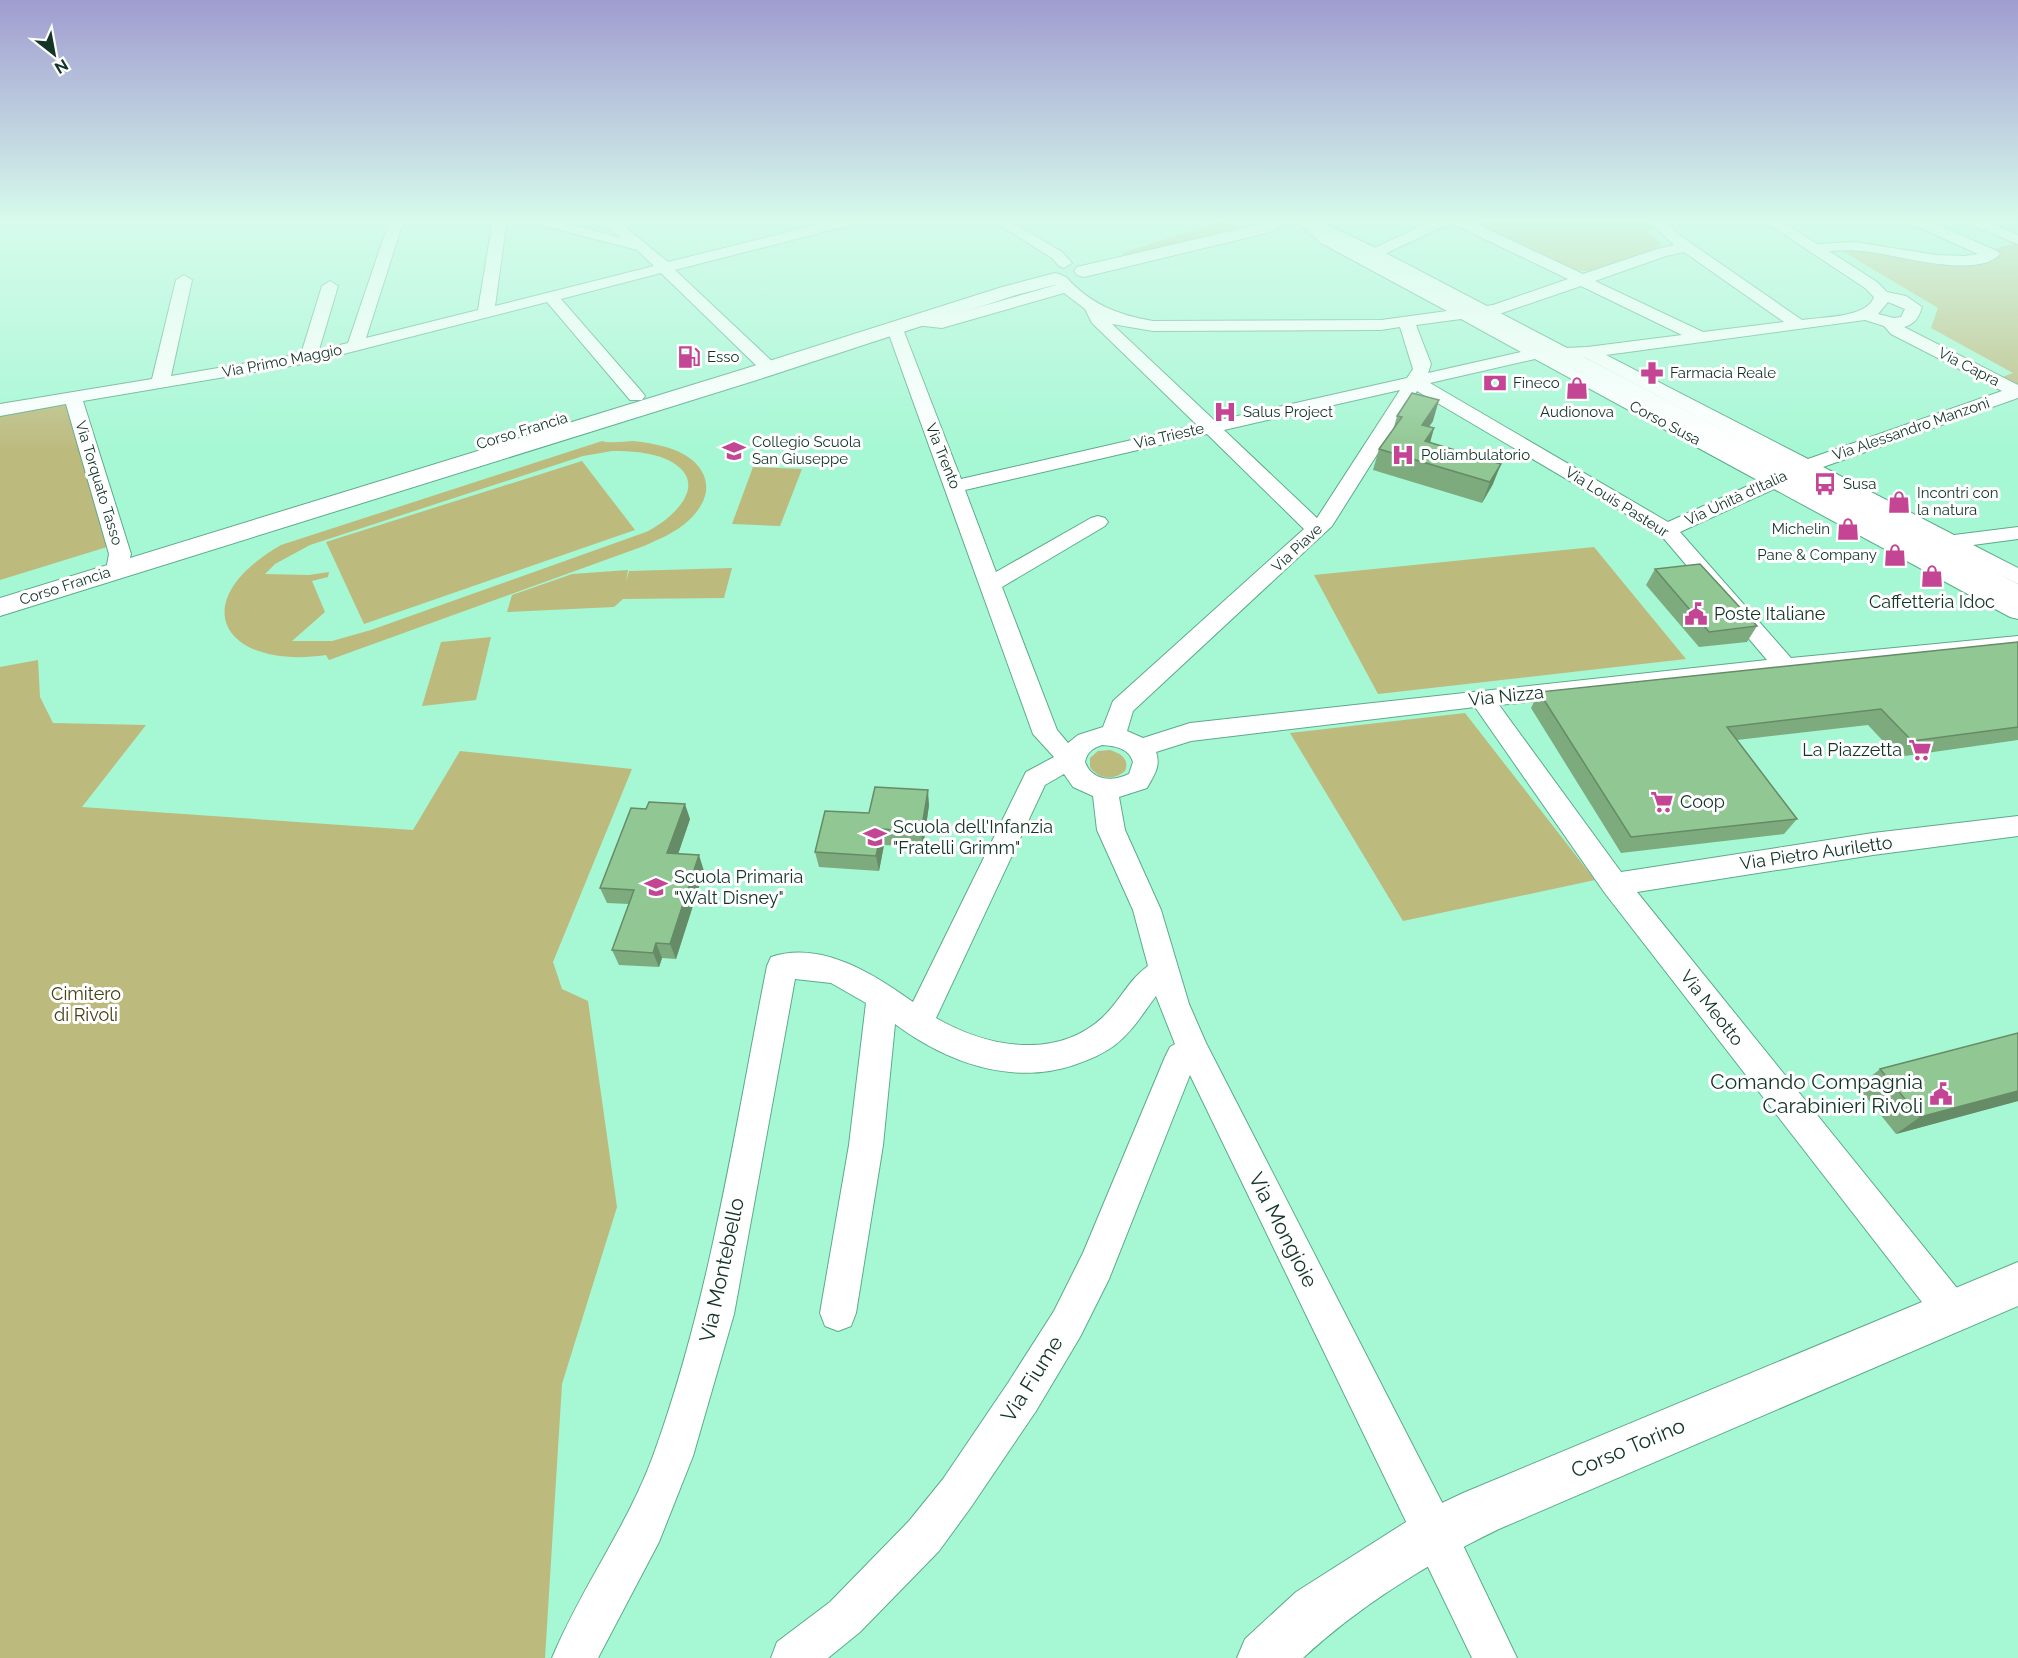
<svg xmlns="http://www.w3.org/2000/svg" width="2018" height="1658" font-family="Raleway,sans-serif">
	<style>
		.green { fill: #bdba7e; fill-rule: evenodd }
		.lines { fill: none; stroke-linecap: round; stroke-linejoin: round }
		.minor-casing { stroke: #5cab8b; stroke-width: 2 }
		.major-casing { stroke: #5cab8b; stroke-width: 2 }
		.minor { fill: #fff; fill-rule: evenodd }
		.major { fill: #fff; fill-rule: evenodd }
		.wall { fill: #7dab7e }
		.shaded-wall { fill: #668b67 }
		.building { fill: #91c793; stroke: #668b67; stroke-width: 1.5 }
		.labels { text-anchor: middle; stroke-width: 6; stroke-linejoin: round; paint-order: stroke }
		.far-poi-label { font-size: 15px; fill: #133427; stroke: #fff; text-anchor: start }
		.far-street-label { font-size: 15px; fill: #133427; stroke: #fff }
		.poi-label { font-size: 18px; fill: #133427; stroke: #fff; text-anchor: start }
		.street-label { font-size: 18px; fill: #133427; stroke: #fff }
		.park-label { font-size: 18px; fill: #444113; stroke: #fff }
		.near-poi-label { font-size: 21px; fill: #133427; stroke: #fff; text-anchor: end }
		.near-street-label { font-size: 21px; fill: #133427; stroke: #fff }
	</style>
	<rect width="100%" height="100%" fill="#a6f7d4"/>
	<g class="green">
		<path d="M1464,219H1652L1661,228L1646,230L1662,244L1656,248L1662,252L1603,272L1573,270Z"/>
		<path d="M1224,221L1239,228L1128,255L1122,253Z"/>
		<path d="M2018,242V390L1997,379L2013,373L1931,328L1938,308L1834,246L1954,261Z"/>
		<path d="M66,402L107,547L0,580V414Z"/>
		<path d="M602,441C611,444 624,441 634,441C644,442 655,444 666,447C705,458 722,490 688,521C675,533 659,539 644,546L329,660L326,655C225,670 181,603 281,545ZM612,451C631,451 651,452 668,460C713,482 673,519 646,532L371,630L332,641H292L325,612L312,581L328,577L329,572L309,575L265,574L275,564L310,545L583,456Z"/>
		<path d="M582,461L635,530L364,624L326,542Z"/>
		<path d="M753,467L802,469L780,526L732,524Z"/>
		<path d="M1594,547L1686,659L1378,694L1314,575Z"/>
		<path d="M732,568L724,598L623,599L614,607L507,612L512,595L572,574L628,570L626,582L629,571Z"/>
		<path d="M491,637L476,700L422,706L441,642Z"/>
		<path d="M38,660L40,697L53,723L146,725L82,807L413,830L460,751L632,769L553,962L562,989L588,1001L617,1207L562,1384L545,1658H0V667Z"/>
		<path d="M1465,713L1595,880L1403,921L1290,733Z"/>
		<path d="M1110,750C1120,753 1130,759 1125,771C1114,781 1098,779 1090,767V758L1098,751Z"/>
	</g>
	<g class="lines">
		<g class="minor-casing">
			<g id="minor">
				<path d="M390,219H404L366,338L478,310L493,219H507L495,306L654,266L637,250L530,222L528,219H551L621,238L599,219H615L668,262L840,219H864L862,222L675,270L776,365L779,369L776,373H764L661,273L561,299L642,392L645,396L642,400H630L547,302L308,363L83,401L131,554L125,575L117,577L109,575L106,570L109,554L66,404L0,416V404L152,379L176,280L184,275L192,280L171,376L301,354L322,286L330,281L338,286L319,350L348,343Z"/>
				<path d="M990,219H1007L1062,252L1072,263L1064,268L1059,266L1052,258Z"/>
				<path d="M1436,219H1466L1583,274L1657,249L1674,245L1646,219H1662L1682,237L1802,320C1821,317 1867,318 1874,297L1865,288L1761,219H1778L1817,244L1855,242L1936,255L1965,256L1978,254L1907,222L1905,219H1924L1997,251L2000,254C1978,279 1900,256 1871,252C1857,250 1843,250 1829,251L1877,282L1887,292L1906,296L1922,307C1919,317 1915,324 1904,327L2018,385V398L1823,467L1954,535L2018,527V539L1973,545L2018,568V584L1942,546L1806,474L1790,481L2018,603V619L2010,617L1774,489L1680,532L1791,658L2018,636V652L1989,653L1499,705L1621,872L1873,833L2018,816V836L1873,855L1637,892L1965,1298L1970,1311L1965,1324L1952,1329L1939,1324L1604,892L1475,707L1191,741L1156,752C1161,767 1154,775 1147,788L1119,797L1125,830L1161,910L1189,1004L1206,1043L1450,1518L1517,1658H1472L1190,1075L1109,1279L1080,1337L1036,1411L971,1507L939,1551L860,1632L828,1658H771L777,1642L830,1602L909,1521L943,1479L1008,1383L1054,1311L1083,1253L1165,1057L1170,1047L1175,1044L1156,996C1143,1013 1133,1031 1115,1045C1103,1054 1089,1060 1074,1065C1011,1086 946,1062 895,1024L883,1145L856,1313L851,1326L838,1331L825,1326L820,1313L849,1145L866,1003L831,983L795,979L734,1314L693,1456L659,1542L598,1658H552C581,1588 627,1527 653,1456C710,1300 735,1128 767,966L771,957C821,940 874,974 913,1002L1026,772L1054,757L1033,734L887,329L895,324L903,329L961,479L1197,425L1092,323L1085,309L1064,293L942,328L915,325L913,321L915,317L941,318L1056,285L1052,280L1060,275L1066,277C1090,304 1118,315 1153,321L1381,320L1447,311L1321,243L1307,231L1314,227L1319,228L1366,256L1368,251ZM1451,223L1568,279L1493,305L1467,309L1371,258L1378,257ZM1684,252L1784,322L1703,332L1595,281L1666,256ZM1581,286L1682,335L1587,347L1541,349L1481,317L1502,313ZM1888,302L1905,309L1901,317L1894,318L1878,314ZM1461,319L1521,352L1428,373L1431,364L1416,325ZM1865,320L1884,326L1891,334L2002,391L1808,459L1606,355ZM1112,324L1153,331L1381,330L1400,327L1413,369L1407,378L1215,421ZM1584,357L1791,466L1775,473L1559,358ZM1535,359L1759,481L1668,522L1430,383ZM1400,390L1317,518L1224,430ZM1417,391L1660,534L1767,660L1190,723L1143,738L1127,731L1133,711L1332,526ZM1207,434L1304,529L1113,701L1103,727L1078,735L1068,743L1057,730L1002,587L1105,526L1108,522L1105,518L1098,516L1091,518L996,572L965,490ZM1102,745C1115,746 1129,748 1133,762L1129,774C1112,782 1092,781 1085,762C1087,752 1093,748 1102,745ZM1064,774L1073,787L1093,796L1097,830L1133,910L1148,966C1129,979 1120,1001 1103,1017C1056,1061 986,1047 936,1018L1045,785Z"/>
				<path d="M1962,219H1981L2018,235V244L1964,222Z"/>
			</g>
		</g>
		<g class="major-casing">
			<g id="major">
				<path d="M1292,219H1315L1380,250L2018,584V604L2008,601L1366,258L1295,223Z"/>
				<path d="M1269,222L1275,223L1278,227L1275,231L1084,277L1077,275L1074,271L1077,267Z"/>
				<path d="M1055,273L1062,275L1065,279L1062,283L1016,295L760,379L0,616V598L744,369L1002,287Z"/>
				<path d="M2018,1262V1306L1499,1529C1430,1562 1359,1606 1303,1658H1237L1245,1639L1296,1592L1417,1515L1463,1493Z"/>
			</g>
		</g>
		<use href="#minor" class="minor"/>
		<use href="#major" class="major"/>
	</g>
	<g class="wall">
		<path d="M1397,416L1433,421L1429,427L1434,428L1430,443L1493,484L1482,503L1373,470L1379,449L1393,430Z"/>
		<path d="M1655,569L1757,626L1747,642L1699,647L1646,585Z"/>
		<path d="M2018,642V740L1898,757L1868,725L1737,740L1797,819L1784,834L1621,853L1531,708L1539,692Z"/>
		<path d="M929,805L923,847L884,845L879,871L819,867L815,852L869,813Z"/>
		<path d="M646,809L690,819L678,854L704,871L676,959L662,958L659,967L619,965L612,950L629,904L607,903L600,888Z"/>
		<path d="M1880,1069L2018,1101L1896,1134L1858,1087Z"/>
	</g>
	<g class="shaded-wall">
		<path d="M1439,400L1433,421L1415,445L1422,425Z"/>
		<path d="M1434,428L1428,449L1418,462L1425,441Z"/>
		<path d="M1501,464L1493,484L1482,503L1490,482Z"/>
		<path d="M928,790L929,805L923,847L921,832Z"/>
		<path d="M685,804L690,819L673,869L667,853Z"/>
		<path d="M882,829L884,845L879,871L876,856Z"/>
		<path d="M699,855L704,871L676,959L670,944Z"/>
		<path d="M656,943L662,958L659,967L653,953Z"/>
		<path d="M2018,1091V1101L1896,1134L1920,1117Z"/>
	</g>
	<g class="building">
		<path d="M1412,393L1439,400L1422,425L1434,428L1425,441L1501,464L1490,482L1379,449L1402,417L1397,416Z"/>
		<path d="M1700,564L1757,626L1709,632L1655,569Z"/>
		<path d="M2018,642V727L1912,741L1881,709L1727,727L1797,819L1631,837L1539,692Z"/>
		<path d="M875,787L928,790L921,832L882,829L876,856L815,852L825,811L869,813Z"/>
		<path d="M649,802L685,804L667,853L699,855L670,944L656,943L653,953L612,950L634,890L600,888L631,808L646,809Z"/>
		<path d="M2018,1033V1091L1920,1117L1880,1069Z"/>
	</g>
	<linearGradient id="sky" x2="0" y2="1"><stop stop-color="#a09cd0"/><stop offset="0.49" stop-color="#d7fbec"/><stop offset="1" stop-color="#d7fbec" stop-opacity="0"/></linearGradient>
	<rect width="2018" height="451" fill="url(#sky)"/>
	<defs>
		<g id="fuel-bare" transform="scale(1.8)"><path d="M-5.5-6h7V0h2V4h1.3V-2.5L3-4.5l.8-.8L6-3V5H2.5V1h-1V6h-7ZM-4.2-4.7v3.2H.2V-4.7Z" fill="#c34594" stroke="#fff" stroke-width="2.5" paint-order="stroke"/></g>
		<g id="pharmacy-bare" transform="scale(1.8)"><path d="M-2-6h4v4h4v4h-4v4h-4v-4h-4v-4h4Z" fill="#c34594" stroke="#fff" stroke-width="2.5" paint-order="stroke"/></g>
		<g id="bank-bare" transform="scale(1.8)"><path d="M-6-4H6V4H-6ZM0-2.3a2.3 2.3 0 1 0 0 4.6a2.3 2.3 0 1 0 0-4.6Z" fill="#c34594" stroke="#fff" stroke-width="2.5" paint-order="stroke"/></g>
		<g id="shop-bare" transform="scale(1.8)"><path d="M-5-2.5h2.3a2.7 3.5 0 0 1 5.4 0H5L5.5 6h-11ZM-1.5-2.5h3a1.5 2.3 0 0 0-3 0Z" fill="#c34594" stroke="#fff" stroke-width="2.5" paint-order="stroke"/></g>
		<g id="hospital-bare" transform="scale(1.8)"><path d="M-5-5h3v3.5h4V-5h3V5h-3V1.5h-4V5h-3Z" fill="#c34594" stroke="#fff" stroke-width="2.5" paint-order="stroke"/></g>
		<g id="school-bare" transform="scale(1.8)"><path d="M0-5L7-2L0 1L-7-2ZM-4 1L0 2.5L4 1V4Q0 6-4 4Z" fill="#c34594" stroke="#fff" stroke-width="2.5" paint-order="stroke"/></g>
		<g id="bus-bare" transform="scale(1.8)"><path d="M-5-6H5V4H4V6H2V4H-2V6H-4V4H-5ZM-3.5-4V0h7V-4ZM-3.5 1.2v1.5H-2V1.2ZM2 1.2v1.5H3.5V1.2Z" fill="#c34594" stroke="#fff" stroke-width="2.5" paint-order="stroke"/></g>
		<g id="civic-bare" transform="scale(1.8)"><path d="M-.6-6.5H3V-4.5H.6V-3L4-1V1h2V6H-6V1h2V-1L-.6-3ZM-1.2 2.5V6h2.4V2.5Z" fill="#c34594" stroke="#fff" stroke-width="2.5" paint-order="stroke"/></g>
		<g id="supermarket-bare" transform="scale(1.8)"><path d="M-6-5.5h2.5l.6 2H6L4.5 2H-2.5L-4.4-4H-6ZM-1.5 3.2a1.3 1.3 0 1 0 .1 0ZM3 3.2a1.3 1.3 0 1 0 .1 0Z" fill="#c34594" stroke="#fff" stroke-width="2.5" paint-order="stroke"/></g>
	</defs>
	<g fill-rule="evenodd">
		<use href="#fuel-bare" x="689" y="357"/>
		<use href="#pharmacy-bare" x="1652" y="373"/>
		<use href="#bank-bare" x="1495" y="383"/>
		<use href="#shop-bare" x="1577" y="388"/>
		<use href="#hospital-bare" x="1225" y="412"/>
		<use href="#school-bare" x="734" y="451"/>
		<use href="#hospital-bare" x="1403" y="455"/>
		<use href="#bus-bare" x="1825" y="484"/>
		<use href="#shop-bare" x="1899" y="502"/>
		<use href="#shop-bare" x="1848" y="529"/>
		<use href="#shop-bare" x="1895" y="555"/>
		<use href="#shop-bare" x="1932" y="576"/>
		<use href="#civic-bare" x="1696" y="614"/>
		<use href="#supermarket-bare" x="1920" y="750"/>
		<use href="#supermarket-bare" x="1662" y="802"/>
		<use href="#school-bare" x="875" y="837"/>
		<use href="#school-bare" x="656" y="887"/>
		<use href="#civic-bare" x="1941" y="1094"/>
	</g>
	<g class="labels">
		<g class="far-poi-label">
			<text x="707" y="362">Esso</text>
			<text x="1670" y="378">Farmacia Reale</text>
			<text x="1513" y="388">Fineco</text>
			<text x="1243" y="417">Salus Project</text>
			<text x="1577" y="417" text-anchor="middle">Audionova</text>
			<text x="752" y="447">Collegio Scuola<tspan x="752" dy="17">San Giuseppe</tspan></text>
			<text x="1421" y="460">Poliambulatorio</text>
			<text x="1843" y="489">Susa</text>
			<text x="1917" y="498">Incontri con<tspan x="1917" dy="17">la natura</tspan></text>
			<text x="1830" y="534" text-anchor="end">Michelin</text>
			<text x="1877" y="560" text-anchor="end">Pane &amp; Company</text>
		</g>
		<g class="far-street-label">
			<text transform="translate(282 361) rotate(-11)" y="5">Via Primo Maggio</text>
			<text transform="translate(1969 367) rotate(27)" y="5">Via Capra</text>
			<text transform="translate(1665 423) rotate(28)" y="5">Corso Susa</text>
			<text transform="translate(1911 429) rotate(-19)" y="5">Via Alessandro Manzoni</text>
			<text transform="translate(522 431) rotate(-17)" y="5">Corso Francia</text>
			<text transform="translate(1169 436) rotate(-13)" y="5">Via Trieste</text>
			<text transform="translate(943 456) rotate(68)" y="5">Via Trento</text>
			<text transform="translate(99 483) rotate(73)" y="5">Via Torquato Tasso</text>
			<text transform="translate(1736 498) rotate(-25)" y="5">Via Unità d'Italia</text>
			<text transform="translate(1617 502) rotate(32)" y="5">Via Louis Pasteur</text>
			<text transform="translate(1297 548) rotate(-43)" y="5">Via Piave</text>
			<text transform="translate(65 586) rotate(-18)" y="5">Corso Francia</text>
		</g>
		<g class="poi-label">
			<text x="1932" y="608" text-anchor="middle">Caffetteria Idoc</text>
			<text x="1714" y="620">Poste Italiane</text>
			<text x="1902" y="756" text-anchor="end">La Piazzetta</text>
			<text x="1680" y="808">Coop</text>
			<text x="893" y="833">Scuola dell'Infanzia<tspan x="893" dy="21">"Fratelli Grimm"</tspan></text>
			<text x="674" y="883">Scuola Primaria<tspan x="674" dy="21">"Walt Disney"</tspan></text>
		</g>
		<g class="street-label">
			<text transform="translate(1506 696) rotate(-6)" y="6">Via Nizza</text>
			<text transform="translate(1816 853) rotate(-8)" y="6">Via Pietro Auriletto</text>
			<text transform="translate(1712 1008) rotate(52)" y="6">Via Meotto</text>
		</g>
		<g class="park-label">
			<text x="86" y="1000">Cimitero<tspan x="86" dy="21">di Rivoli</tspan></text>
		</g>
		<g class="near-poi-label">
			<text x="1923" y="1089">Comando Compagnia<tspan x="1923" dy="24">Carabinieri Rivoli</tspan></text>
		</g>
		<g class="near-street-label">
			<text transform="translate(1283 1230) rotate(63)" y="7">Via Mongioie</text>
			<text transform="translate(722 1270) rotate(-78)" y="7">Via Montebello</text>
			<text transform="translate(1032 1379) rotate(-58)" y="7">Via Fiume</text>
			<text transform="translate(1628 1448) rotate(-23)" y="7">Corso Torino</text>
		</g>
	</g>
	<g transform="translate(54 54) rotate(149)" stroke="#ffffff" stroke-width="4.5" paint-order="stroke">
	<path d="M0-4.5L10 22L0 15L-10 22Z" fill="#133427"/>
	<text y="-9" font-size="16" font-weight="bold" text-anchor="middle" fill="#133427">N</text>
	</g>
</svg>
